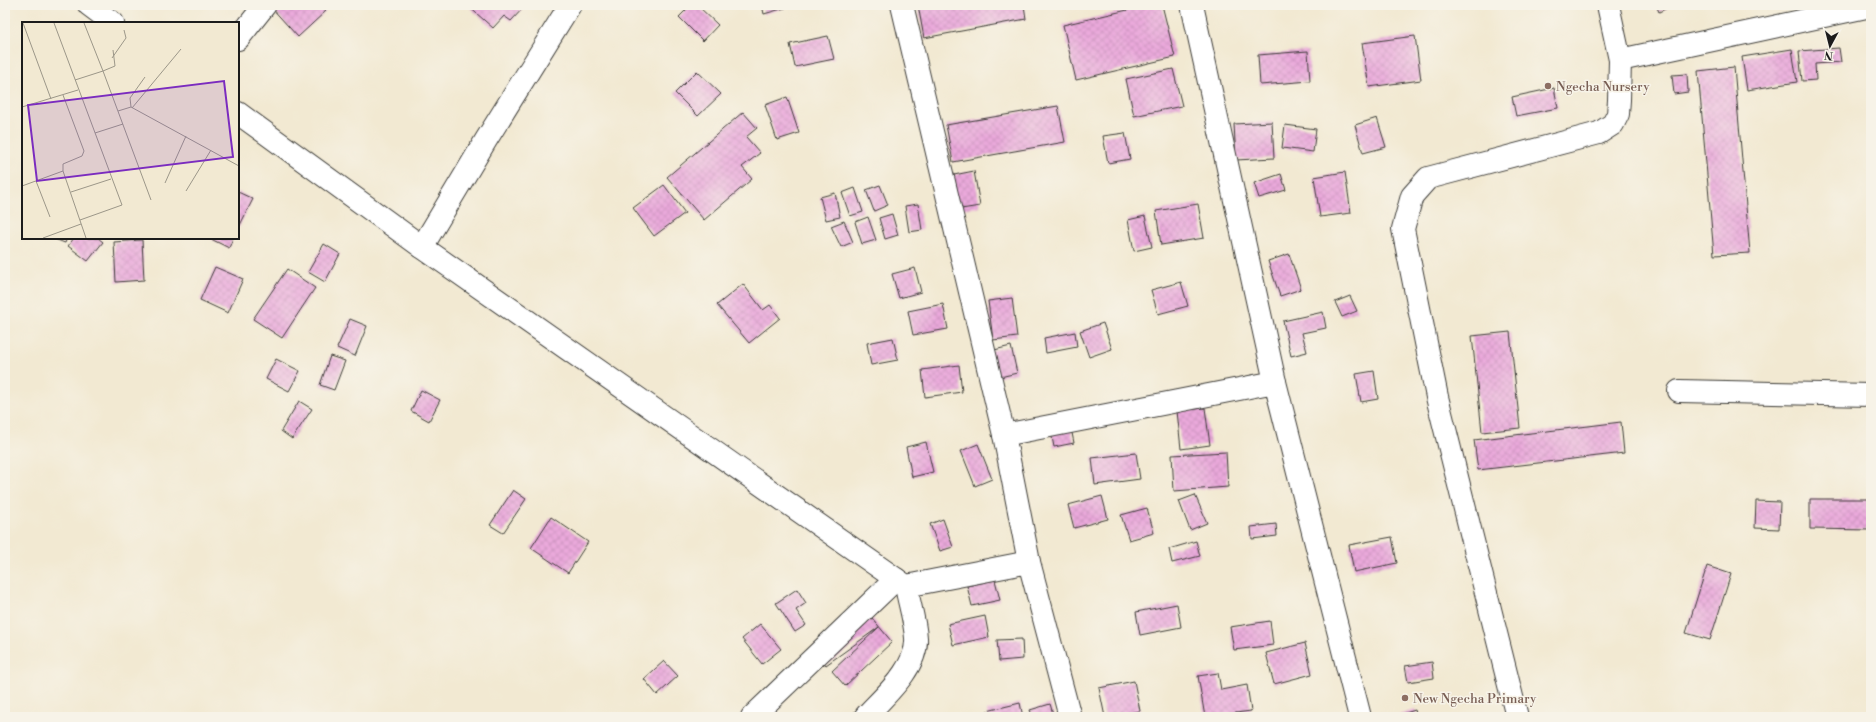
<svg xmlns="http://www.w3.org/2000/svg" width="1876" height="722" font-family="'Libre Bodoni',serif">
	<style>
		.building { fill: url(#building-cross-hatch) }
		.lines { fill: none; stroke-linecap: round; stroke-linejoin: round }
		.minor-casing { stroke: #3c3b37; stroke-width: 24 }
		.minor { stroke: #fff; stroke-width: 22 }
		.education-dot { fill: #8d6e63; stroke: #f7f3e8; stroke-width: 1.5 }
		.labels { text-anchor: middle; stroke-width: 3; stroke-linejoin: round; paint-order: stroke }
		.education-label { font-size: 13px; fill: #785e54; stroke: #f7f3e8; text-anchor: start }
		.inset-road { fill: none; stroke: #9c9789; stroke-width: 1 }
		.view { fill: #7b2cbf; fill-opacity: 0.15; stroke: #7b2cbf; stroke-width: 2 }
		.inset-edge { fill: none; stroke: #1c1c1c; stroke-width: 2 }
	</style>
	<defs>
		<pattern id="building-cross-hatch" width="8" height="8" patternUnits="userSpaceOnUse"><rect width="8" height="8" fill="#eaa9db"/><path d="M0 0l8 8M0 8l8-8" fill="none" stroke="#c891bb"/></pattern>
	</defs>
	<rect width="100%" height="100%" fill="#f7f3e8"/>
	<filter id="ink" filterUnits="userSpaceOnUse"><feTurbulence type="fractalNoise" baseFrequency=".025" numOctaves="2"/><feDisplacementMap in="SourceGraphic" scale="8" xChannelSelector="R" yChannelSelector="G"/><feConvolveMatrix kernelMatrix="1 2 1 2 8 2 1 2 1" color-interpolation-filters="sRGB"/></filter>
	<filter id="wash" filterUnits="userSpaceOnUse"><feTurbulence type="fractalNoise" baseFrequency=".012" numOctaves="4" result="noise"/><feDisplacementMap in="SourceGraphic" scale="16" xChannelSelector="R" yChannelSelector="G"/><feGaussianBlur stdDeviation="0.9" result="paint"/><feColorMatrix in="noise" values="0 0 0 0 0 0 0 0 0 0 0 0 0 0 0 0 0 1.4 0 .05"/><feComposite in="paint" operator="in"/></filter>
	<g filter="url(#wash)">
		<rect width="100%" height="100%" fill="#f2e9d2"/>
		<g id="blocks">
			<g class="building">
				<path d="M271,5H320L326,11L298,37L270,6Z"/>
				<path d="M467,5H526L511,21L504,16L493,28Z"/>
				<path d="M691,5H697L718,25L703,41L679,17Z"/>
				<path d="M762,5H795L764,14Z"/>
				<path d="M918,5H1024L1026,19L924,38Z"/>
				<path d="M1149,5H1162L1175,57L1076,80L1063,25Z"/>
				<path d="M1656,5H1673L1659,12Z"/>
				<path d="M828,36L834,59L795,67L790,44Z"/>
				<path d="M1415,36L1421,80L1369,87L1362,43Z"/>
				<path d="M1839,48L1841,62L1815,64L1816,80L1802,81L1799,51Z"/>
				<path d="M1792,49L1797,82L1747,90L1742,57Z"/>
				<path d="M1308,51L1310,81L1260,85L1258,55Z"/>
				<path d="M1734,67L1750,253L1714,255L1698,71Z"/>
				<path d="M1173,69L1182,106L1134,116L1126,79Z"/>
				<path d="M697,71L721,94L698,116L675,93Z"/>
				<path d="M1687,74L1688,92L1674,94L1672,75Z"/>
				<path d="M1554,88L1558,108L1516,116L1512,97Z"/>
				<path d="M787,97L799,133L777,140L765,105Z"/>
				<path d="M1058,106L1065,142L953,162L946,125Z"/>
				<path d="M743,112L757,128L746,137L760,153L742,167L752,179L704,220L667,177Z"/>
				<path d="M1377,118L1386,147L1363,153L1355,125Z"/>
				<path d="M1272,122L1274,158L1236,160L1234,124Z"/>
				<path d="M1285,125L1316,129L1313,152L1282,148Z"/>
				<path d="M1125,133L1130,159L1108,163L1103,136Z"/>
				<path d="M974,171L980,206L955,210L949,176Z"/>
				<path d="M1345,172L1351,213L1320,217L1314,177Z"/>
				<path d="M1281,174L1286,190L1259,198L1254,183Z"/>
				<path d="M664,185L685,213L654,236L633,208Z"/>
				<path d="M880,185L888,205L874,211L866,190Z"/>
				<path d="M855,188L863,212L850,216L842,193Z"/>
				<path d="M238,192L253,199L238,229Z"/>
				<path d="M835,193L840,217L826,220L820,197Z"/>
				<path d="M918,204L922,230L909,232L905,206Z"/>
				<path d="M1198,204L1204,238L1161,245L1156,211Z"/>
				<path d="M892,214L898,235L885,239L879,218Z"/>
				<path d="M1145,216L1152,247L1134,251L1128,220Z"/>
				<path d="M868,217L876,240L862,244L855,222Z"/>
				<path d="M844,221L853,242L841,247L831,226Z"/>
				<path d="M52,238H67L65,243Z"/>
				<path d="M74,238H98L103,242L88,261L68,246Z"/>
				<path d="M209,238H233L229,248Z"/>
				<path d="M142,240L144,280L116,282L114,242Z"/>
				<path d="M324,244L340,254L325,282L308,272Z"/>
				<path d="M1289,254L1301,289L1280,296L1268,261Z"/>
				<path d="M215,267L243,279L228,313L200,300Z"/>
				<path d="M915,268L921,292L899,298L892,274Z"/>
				<path d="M287,269L315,288L282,338L253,319Z"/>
				<path d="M1181,282L1188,306L1158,314L1151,290Z"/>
				<path d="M743,284L763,310L770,305L780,318L749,343L717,305Z"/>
				<path d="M1350,296L1357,311L1342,317L1335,302Z"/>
				<path d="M1012,298L1017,337L993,340L988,301Z"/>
				<path d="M943,304L948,329L913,335L908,311Z"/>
				<path d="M1323,312L1326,328L1302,333L1307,352L1291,356L1283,321Z"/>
				<path d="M350,319L367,326L355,356L337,348Z"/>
				<path d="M1103,323L1112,349L1089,357L1080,331Z"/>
				<path d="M1075,332L1077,347L1046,353L1044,338Z"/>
				<path d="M1510,332L1520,428L1482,432L1472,336Z"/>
				<path d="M893,338L898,360L871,365L867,343Z"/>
				<path d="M1011,346L1017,373L996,378L990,351Z"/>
				<path d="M330,356L345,361L334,390L320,385Z"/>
				<path d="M276,359L300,371L289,391L266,379Z"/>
				<path d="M959,365L962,392L925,397L922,370Z"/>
				<path d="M1374,371L1378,399L1361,402L1356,374Z"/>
				<path d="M421,390L440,400L429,421L411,411Z"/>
				<path d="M299,401L312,409L292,439L281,431Z"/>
				<path d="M1205,408L1210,445L1181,449L1177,411Z"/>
				<path d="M1621,422L1624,453L1478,470L1474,440Z"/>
				<path d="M1071,428L1074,443L1054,447L1051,432Z"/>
				<path d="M926,442L933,472L912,477L906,447Z"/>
				<path d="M978,444L992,479L975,486L961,451Z"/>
				<path d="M1226,452L1228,487L1174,491L1172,455Z"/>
				<path d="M1136,453L1140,479L1095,485L1092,458Z"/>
				<path d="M513,490L526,499L503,533L490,525Z"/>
				<path d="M1195,495L1207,523L1190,530L1179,501Z"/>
				<path d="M1102,496L1108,519L1074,528L1068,505Z"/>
				<path d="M1810,499H1871V530L1810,529Z"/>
				<path d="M1756,501L1780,502L1779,529L1755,528Z"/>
				<path d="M1147,508L1154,533L1129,540L1121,515Z"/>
				<path d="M551,517L588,542L568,573L531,548Z"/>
				<path d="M943,519L953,547L940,551L930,524Z"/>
				<path d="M1276,524L1277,536L1252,539L1251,527Z"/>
				<path d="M1392,537L1397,563L1354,572L1349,545Z"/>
				<path d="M1196,541L1200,556L1172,563L1169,549Z"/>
				<path d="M1707,566L1731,574L1710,640L1686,633Z"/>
				<path d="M995,580L1000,600L972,606L967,586Z"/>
				<path d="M797,589L806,603L796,610L806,625L795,632L776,603Z"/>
				<path d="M1177,604L1181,627L1140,635L1136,612Z"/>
				<path d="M985,616L989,637L953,645L948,624Z"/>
				<path d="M872,618L892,642L845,686L832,671L879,627L826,665L819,656Z"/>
				<path d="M1270,621L1273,645L1234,650L1230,627Z"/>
				<path d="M760,624L781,649L762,664L742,639Z"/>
				<path d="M1022,639L1023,659L999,661L997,640Z"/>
				<path d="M1305,643L1312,674L1274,684L1266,653Z"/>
				<path d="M664,661L678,676L657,695L644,679Z"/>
				<path d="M1432,662L1434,678L1408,682L1405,666Z"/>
				<path d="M1218,673L1221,690L1247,685L1251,711L1205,717L1198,676Z"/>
				<path d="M1134,681L1140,711L1105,717L1099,688Z"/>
				<path d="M1020,703L1023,717H988L987,711Z"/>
				<path d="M1050,704L1054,717H1033L1030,710Z"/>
				<path d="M1415,710L1417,717H1400L1399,715Z"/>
			</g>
		</g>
	</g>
	<g filter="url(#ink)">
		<use href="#blocks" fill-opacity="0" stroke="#3c3b37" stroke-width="1"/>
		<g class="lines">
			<g class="minor-casing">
				<g id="minor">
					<path d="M89,5L113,23"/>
					<path d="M902,5L1004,435L1029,562L1070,717"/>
					<path d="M1192,5L1275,382L1360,717"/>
					<path d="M238,39L265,5"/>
					<path d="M1620,60L1871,6"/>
					<path d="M238,113L422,247L906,586L1029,562"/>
					<path d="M422,247L486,140L570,5"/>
					<path d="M1679,391L1871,395"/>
					<path d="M1004,435L1275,382"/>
					<path d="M752,717L896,579"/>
					<path d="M865,717C883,697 918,668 916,638C915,621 909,603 906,586"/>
					<path d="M1517,717L1437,397L1403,229L1412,196L1428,178L1599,133L1613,124L1618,114L1619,100L1620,60L1608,5"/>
				</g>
			</g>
			<use href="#minor" class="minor"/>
		</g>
	</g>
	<g class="education-dot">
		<circle cx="1548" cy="86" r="4"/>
		<circle cx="1405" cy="698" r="4"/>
	</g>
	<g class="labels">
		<g class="education-label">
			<text x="1556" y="91">Ngecha Nursery</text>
			<text x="1413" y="703">New Ngecha Primary</text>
		</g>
	</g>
	<g transform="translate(22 22)">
		<rect width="217" height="217" fill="#f2e9d2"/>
		<path class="inset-road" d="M1,1L29,77M32,1L100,183L58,198M62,1L81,49L93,44L91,28M90,36L104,16L102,8M53,58L81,49L129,178M41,73L62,129L60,134L41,142V149L64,216M0,85L56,68M109,85L108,76L123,55M110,86L159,27M96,89L109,85L217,144M73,111L101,102M14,159L28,195M143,161L164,114M0,164L41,149M164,169L189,128M49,170L89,157M21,216L59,202"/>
		<path class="view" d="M202,59L211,135L15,159L6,83Z"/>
		<rect width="217" height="217" class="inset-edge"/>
	</g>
	<rect width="1876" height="722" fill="none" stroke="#f7f3e8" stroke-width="20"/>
	<g transform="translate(1830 46) rotate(187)" stroke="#f7f3e8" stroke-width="3" paint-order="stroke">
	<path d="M0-3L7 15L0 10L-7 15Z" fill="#1c1c1c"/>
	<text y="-6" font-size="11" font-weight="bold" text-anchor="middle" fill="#1c1c1c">N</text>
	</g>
</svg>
